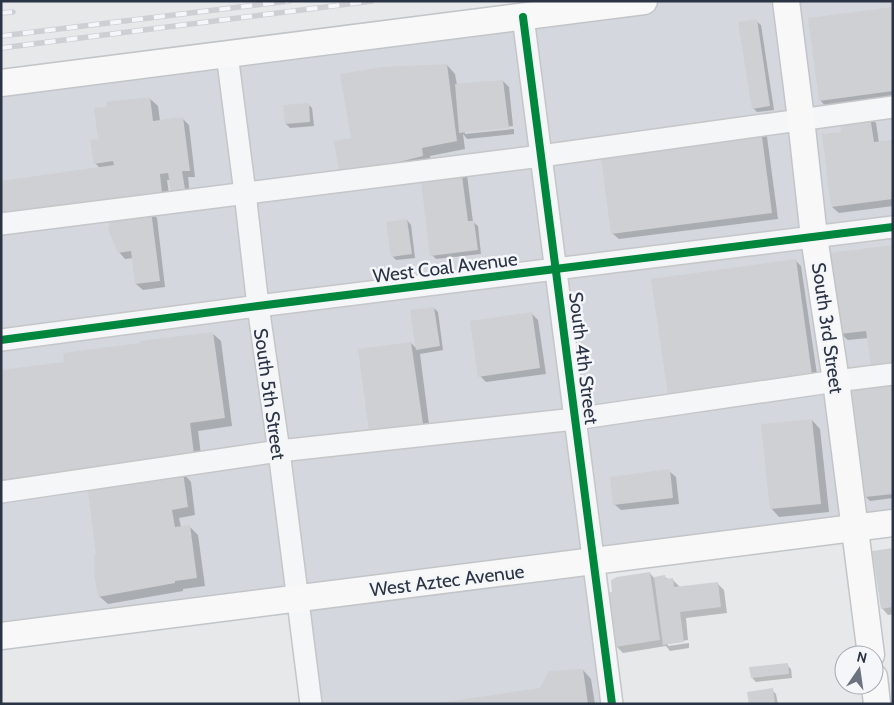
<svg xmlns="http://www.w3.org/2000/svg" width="894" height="705" font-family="Cabin,sans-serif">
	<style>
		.built { fill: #d4d7dd }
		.shadow { fill: #0003 }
		.building { fill: #ced0d3 }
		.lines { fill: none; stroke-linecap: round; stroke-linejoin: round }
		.minor-casing { stroke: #c4c6c8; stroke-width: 24 }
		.major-casing { stroke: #c2c5c8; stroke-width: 29 }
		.minor { stroke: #f5f6f7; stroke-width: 21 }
		.major { stroke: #f8f8f8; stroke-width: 26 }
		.rail-casing { stroke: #cecfd2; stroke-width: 5.5 }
		.rail { stroke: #f4f6f9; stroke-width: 4; stroke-dasharray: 11; stroke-linecap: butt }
		.cycleway-casing { stroke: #f4f6f9; stroke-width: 11 }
		.cycleway { stroke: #00873e; stroke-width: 8 }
		.labels { text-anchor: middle; stroke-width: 5; stroke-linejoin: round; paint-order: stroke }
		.street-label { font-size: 19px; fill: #2b3445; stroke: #f4f6f9 }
	</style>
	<rect width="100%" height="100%" fill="#e6e8ea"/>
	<path class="built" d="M645,1H893V523L594,561L612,704H311L298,599L1,636V83Z"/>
	<g class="shadow">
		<path d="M893,8V100L828,109L820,100Z"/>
		<path d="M756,21L761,25L774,110L757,112L753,108Z"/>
		<path d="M447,65L455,74L457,85L503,81L509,87L513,126L465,131V134L514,129V134L467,139L463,134L465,149L430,156L431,164L345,176L352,139Z"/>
		<path d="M149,98L158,106L160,121L182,118L189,125L195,177H188L190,195L178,197L172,190L171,180H167L170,201L100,168L95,163L108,108Z"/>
		<path d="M308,104L312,108L314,126L290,128L286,124Z"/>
		<path d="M870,117L876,123L879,143L893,141V206L839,213L832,207L843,133Z"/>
		<path d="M761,131L767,137L778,219L619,239L612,233Z"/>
		<path d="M461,169L467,175L473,222L478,226L481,254L436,259L432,255Z"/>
		<path d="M150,212L157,218L165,287L143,290L136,284L133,258L125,259L119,252Z"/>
		<path d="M407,220L411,225L415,258L396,260L392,256Z"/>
		<path d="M893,246V372L880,373L872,365L868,338L848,340L841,334Z"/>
		<path d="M795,260L801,266L818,381L737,392Z"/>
		<path d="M434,308L438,312L443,350L420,354L430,432L379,439L411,343L417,349Z"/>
		<path d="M532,314L538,320L546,374L486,382L480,376Z"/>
		<path d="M212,333L221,341L232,426L198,431L202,462L1,489V372L65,363Z"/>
		<path d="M893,378V498L870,501L866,497Z"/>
		<path d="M812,420L820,429L829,512L779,517L771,508Z"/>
		<path d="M669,471L676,477L679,504L621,510L614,504Z"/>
		<path d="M183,473L191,482L195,515L179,518L181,527L189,526L198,535L205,586L183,589V591L108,604L99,596Z"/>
		<path d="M893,549V614L888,615L882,608Z"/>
		<path d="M650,573L654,578L665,577L669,580H673L679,586V588L717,583L724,590L727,613L686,618L688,640L668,643V646L689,643V648L670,651L666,646L623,653L617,647Z"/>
		<path d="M787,665L791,669L792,678L756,682L752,678Z"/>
		<path d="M583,670L591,679L595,704H440L540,689Z"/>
		<path d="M772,690L776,694L778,704H750Z"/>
	</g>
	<g class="building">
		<path d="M893,7V91L819,101L808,18Z"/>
		<path d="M757,19L770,106L752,109L738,22Z"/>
		<path d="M447,64L457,141L422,148L423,156L399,162L339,172L334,141L351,138L340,74L383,67Z"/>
		<path d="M503,80L509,128L459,133L455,84Z"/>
		<path d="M150,97L153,121L183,117L190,171H182L185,189L171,191L168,173L160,174L162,193L1,215V181L114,165L113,161L94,164L90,140L98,139L94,108L106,107V102Z"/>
		<path d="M309,103L310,122L285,124L283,105Z"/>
		<path d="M870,116L874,142L893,140V199L831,207L822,134L841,132L840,120Z"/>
		<path d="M761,129L772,213L611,234L600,150Z"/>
		<path d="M461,168L468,221H474L478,250L430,256L420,173Z"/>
		<path d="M151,210L160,281L135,284L131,251L118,253L108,229L113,215Z"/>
		<path d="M407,219L412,254L391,257L386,222Z"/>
		<path d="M893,245V363L871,366L866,331L840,334L829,253Z"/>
		<path d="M796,259L812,375L668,395L651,279Z"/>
		<path d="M434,307L440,346L416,350L410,310Z"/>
		<path d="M532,312L540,368L478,377L470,321Z"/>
		<path d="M213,332L225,418L190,423L194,454L1,480V370L64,362L63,353L140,343V341Z"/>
		<path d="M411,342L423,424L369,431L358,349Z"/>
		<path d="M893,377V494L865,497L851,382Z"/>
		<path d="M812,419L821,504L770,509L761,424Z"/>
		<path d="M670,469L673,498L613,505L610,477Z"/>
		<path d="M183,472L188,507L172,510L175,527L190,525L197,578L175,581V583L98,597L94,572H95L94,555H96L87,483Z"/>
		<path d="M893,548V607L881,609L872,551Z"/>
		<path d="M650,572L660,640L615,647L609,592H612L611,580L617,577Z"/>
		<path d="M665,575L666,579L673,578L674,587L718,582L721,607L680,612L684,642L663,645L654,577Z"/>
		<path d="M788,663L789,674L751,678L749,667Z"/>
		<path d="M583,669L588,704H439V703L540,688L549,671Z"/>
		<path d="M773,688L775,704H749L747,692Z"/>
	</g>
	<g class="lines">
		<g class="minor-casing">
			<g id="minor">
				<path d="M523,17L612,704"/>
				<path d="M227,54L245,193L258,306L279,451L311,704"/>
				<path d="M1,224L541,156L893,107"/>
				<path d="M1,340L258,306L893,227"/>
				<path d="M1,492L279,451L575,419L836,381L893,374"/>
			</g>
		</g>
		<g class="major-casing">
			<g id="major">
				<path d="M786,1L801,119L814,237L836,381L871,655"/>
				<path d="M1,83L644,1"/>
				<path d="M1,636L893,523"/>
				<path d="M874,677L877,704"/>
			</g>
		</g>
		<use href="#minor" class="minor"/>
		<use href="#major" class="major"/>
		<g class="rail-casing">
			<g id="rail">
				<path d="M1,13L13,12"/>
				<path d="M1,36L289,1"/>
				<path d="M1,48L372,1"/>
			</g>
		</g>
		<use href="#rail" class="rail"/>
		<g class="cycleway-casing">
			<g id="cycleway">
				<path d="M523,17L612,704"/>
				<path d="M1,340L258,306L893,227"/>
			</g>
		</g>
		<use href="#cycleway" class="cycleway"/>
	</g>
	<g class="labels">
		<g class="street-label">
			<text transform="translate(445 267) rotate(-7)" y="7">West Coal Avenue</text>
			<text transform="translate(828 328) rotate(82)" y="7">South 3rd Street</text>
			<text transform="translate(584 358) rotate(83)" y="7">South 4th Street</text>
			<text transform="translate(270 394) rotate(82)" y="7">South 5th Street</text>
			<text transform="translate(447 580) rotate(-7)" y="7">West Aztec Avenue</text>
		</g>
	</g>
	<rect width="894" height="705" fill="none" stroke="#2b3445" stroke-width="5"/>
	<g transform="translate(859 670) rotate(13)"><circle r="24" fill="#f4f6f9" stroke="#a4a8b1"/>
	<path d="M0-4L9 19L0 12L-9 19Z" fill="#6c737f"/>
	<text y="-8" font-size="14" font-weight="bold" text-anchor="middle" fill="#2b3445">N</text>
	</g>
</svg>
